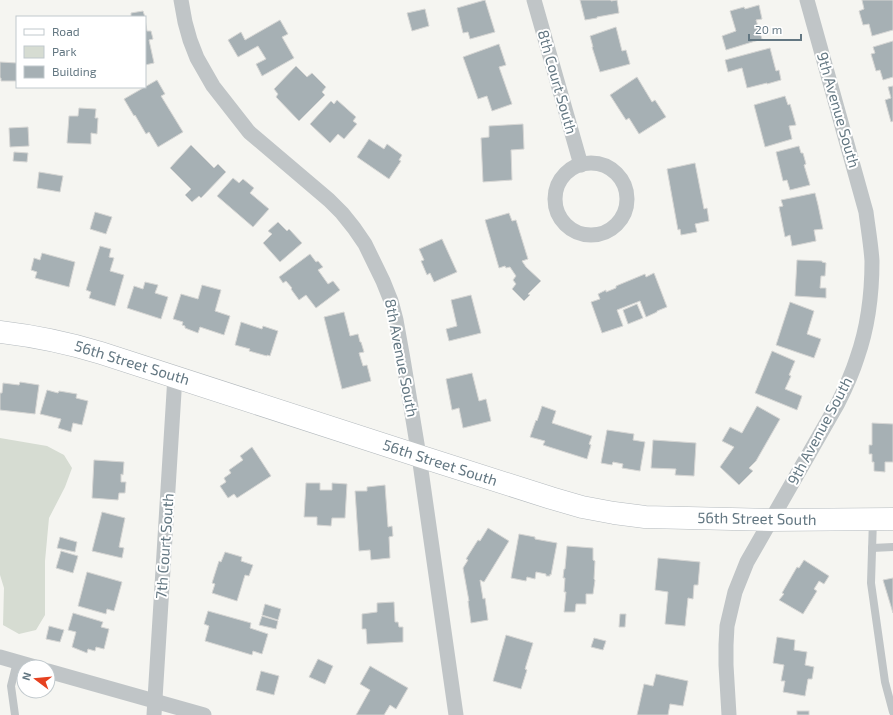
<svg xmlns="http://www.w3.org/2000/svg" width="893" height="715" font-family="'Exo 2',sans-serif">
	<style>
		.green { fill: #d6dcd2 }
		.building { fill: #a6b0b4; stroke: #d6d6d4 }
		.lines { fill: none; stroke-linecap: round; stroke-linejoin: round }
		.secondary-casing { stroke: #b4babe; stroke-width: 23 }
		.lane { stroke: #c0c5c7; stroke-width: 8 }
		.street { stroke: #c0c5c7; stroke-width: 15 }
		.secondary { stroke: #fff; stroke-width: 22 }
		.labels { text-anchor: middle; stroke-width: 4; stroke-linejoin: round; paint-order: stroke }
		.street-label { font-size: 15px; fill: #637782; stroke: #fff }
	</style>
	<rect width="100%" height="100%" fill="#f5f5f1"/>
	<path class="green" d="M0,438L47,446L64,455L72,468L65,487L49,518L45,561V615L36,630L19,634L3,625L4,588L0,575Z"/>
	<g class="building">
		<path d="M485,0L495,32L470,39L468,32L463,33L457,8Z"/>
		<path d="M580,0H611V1L617,0L619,13L597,17V18L585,20Z"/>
		<path d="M862,0H893V30L872,36L869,24L863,25L859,11L864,9Z"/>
		<path d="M759,5L762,19L756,20L762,39L726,50L722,36L736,31L730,11L744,7L745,9Z"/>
		<path d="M425,9L429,26L412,31L407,13Z"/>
		<path d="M143,11L145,17H131V13Z"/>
		<path d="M145,19L147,31H151L153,39L149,40L154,63L145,65Z"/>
		<path d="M280,20L288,34L282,37L294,58L262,76L256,64L266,59L258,46L238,57L228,40L241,32L245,40Z"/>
		<path d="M616,27L622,51L626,50L630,64L600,72L592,47H593L590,36Z"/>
		<path d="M893,41V77L883,80L880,70L876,71L871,54L875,53L873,47Z"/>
		<path d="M499,44L506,65L499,67L512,104L492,111L487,96L478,99L463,57Z"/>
		<path d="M770,48L776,71L779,70L781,80L767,84V83L747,88L742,68L728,72L725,60Z"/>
		<path d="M0,62L17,63V81H1V78H0Z"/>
		<path d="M296,66L307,77L312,73L326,87L322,92L325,95L299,121L276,97L278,94L274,89Z"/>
		<path d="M637,77L652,102L655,100L666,117L639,134L629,118L626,120L610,95Z"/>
		<path d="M157,80L165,94L161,96L183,132L158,147L149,132L146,134L135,115L134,116L124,99Z"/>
		<path d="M893,86V121L891,122L885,100L891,98L888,87Z"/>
		<path d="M785,96L788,105L790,104L796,125L789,126L792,139L765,147L754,105Z"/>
		<path d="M337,100L356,117L353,121L357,124L344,139L338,134L330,143L310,124L331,101L334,104Z"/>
		<path d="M79,108L96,109L95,118H98L97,134L91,133V144L67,143L69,116H78Z"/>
		<path d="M523,124L524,149L511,150L512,180L483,182L481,138L489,137V126Z"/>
		<path d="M28,127L29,146L10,147L9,128Z"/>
		<path d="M369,139L384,149L387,144L402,155L399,160L401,161L389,179L357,157Z"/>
		<path d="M191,145L214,168L218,164L226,172L201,198L199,196L192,202L185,195L191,189L170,168Z"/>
		<path d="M799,146L801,153H803L806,164L804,165L810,185L790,190L787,180L783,181L776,152Z"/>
		<path d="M14,152L28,153L27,162L13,161Z"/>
		<path d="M695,163L704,209L707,208L709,221L695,224L697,232L681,235L680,229L678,230L667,169Z"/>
		<path d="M39,172L63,176L60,192L37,188Z"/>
		<path d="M233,178L239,183L243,179L254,188L250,193L269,209L253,227L217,196Z"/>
		<path d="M815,193L818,205L823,229L814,230L816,241L792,246L790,235L785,237L779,207L783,206L781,200Z"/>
		<path d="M95,212L112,217L106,234L90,229Z"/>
		<path d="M509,213L512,221L516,220L528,259L522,261L526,267L541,281L528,294L530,295L524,301L512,289L516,284L513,280L516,276L510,267L506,268L505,266L499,268L485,220Z"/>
		<path d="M278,222L287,231L289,229L302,243L280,262L263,243L272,234L268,231Z"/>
		<path d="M442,239L457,272L434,282L430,273L427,275L421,261L424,260L419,249Z"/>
		<path d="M100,246L111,249L109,257L114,258L110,271L124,275L115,306L89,298L91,292L86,290Z"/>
		<path d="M42,253L75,262L69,287L35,278L37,272L31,270L34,258L40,260Z"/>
		<path d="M310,254L316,262L318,261L323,267L318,270L328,284L333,281L340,290L316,308L306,295L299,300L291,289L292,288L286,281L283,283L279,277Z"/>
		<path d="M797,260L822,261V262L826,263L825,276H821L820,288H826V298L795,296Z"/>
		<path d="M654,273L667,307L657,311V312L646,317L640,301L617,310L623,326L602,333L591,302L600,299L598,294L606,290V292L616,288V286L645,274L646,277Z"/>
		<path d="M145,282L158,285L155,293L168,297L161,319L127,308L134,286L143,289Z"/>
		<path d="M202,285L221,290L215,311L230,316L224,335L200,327L198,333L185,328V326L182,325L183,322L173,319L181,294L198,299Z"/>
		<path d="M471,295L481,333L449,341L446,329L457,326L451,300Z"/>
		<path d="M790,302L814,311L807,334L821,339L814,358L776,345Z"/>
		<path d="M637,304L643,318L628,324L623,310Z"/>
		<path d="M344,312L350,336L358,334L360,342H361L364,352L359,353L363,366L367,365L371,381L342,389L324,317Z"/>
		<path d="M241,322L262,329L263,326L278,331L270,356L267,355V356L249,351L250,349L235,345Z"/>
		<path d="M772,351L795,361L789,375L791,376L785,389L802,396L797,410L755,393Z"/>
		<path d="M472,373L479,401L486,399L491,421L463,428L459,408L452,410L446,379Z"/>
		<path d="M20,382L39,385L35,414L0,410V393H2L3,383L19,385Z"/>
		<path d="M47,390L58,393L59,391L77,394L76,398L88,401L82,425L73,423L71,432L58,428L61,419L40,414Z"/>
		<path d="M542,406L556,411L552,423L592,436L589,444L591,445L587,459L543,445L545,441L530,437L536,420L537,421Z"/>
		<path d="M757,406L780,419L756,461L749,468L753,471L739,485L720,467L734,447L722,441L730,427L742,433Z"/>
		<path d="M872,423L893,424V462H885V472L874,471V462H872V454H869V445H872Z"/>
		<path d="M607,430L634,434L633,440L645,442L640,471L622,468L623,464L613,462L612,465L601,463Z"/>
		<path d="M653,440L696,443L694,476L675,475L676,469L651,468Z"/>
		<path d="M252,447L271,476L237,498L234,494L228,498L220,486L226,482L224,478L231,473L229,470L243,460L240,456Z"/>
		<path d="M94,460L124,462L123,475L121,474V482H126L125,493H119L118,500L92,498Z"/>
		<path d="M306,483H320V490H332V483L347,484L345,518H332L331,526L317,525V517H304Z"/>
		<path d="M385,485L388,527L392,526L393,536L389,537L390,558L371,560L370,550L359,551L355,491H367V487Z"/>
		<path d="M102,512L125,518L119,547L124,548L122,558L92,551Z"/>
		<path d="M488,528L509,541L484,582L480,580L483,599L485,598L488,620L471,623L468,601H469L463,568L468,560L466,559L478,540L480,541Z"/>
		<path d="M519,534L535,537V539L557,543L551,575L550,574V576H546V574L536,572L535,579L527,577L526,581L511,578Z"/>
		<path d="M60,537L77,542L75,552L57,548Z"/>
		<path d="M567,546L593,548V560L595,561L594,579L595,580L593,594H586V604H576L575,612H564L566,592H564L565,578H563L564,569H565Z"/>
		<path d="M61,551L78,556L73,573L56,568Z"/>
		<path d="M225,552L242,557L241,561L253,565L249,576L245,575L237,601L212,593L215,584L212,583L219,561L221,562Z"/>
		<path d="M658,558L700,562L698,585H694L693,599L688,598L685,626L665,624L668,592L655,590Z"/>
		<path d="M804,560L829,576L824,584L819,581L814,589L817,591L803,614L779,600L784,594L782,593L797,567L799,568Z"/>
		<path d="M87,572L122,582L114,611L107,609L106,614L78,606Z"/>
		<path d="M893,578V613L883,580Z"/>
		<path d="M394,602L395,622H398L399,627H403V642L367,644L366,629H362V614L377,612V603Z"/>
		<path d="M265,604L281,609L278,620L262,615Z"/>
		<path d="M208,611L251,623L250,628L268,634L262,654L253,651L252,655L205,641L209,626L204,624Z"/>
		<path d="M73,613L103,622L101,627L109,629L104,649L96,647L95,651L88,649L87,653L72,647L76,632L68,630Z"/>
		<path d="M620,614H626L625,627H619Z"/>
		<path d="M262,616L278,621L276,629L259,625Z"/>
		<path d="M49,626L64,630L60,642L46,639Z"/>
		<path d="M506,635L533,643L525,669L527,670L521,689L493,681Z"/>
		<path d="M777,637L795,640L794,650L807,652L805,665L814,667L812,679H808L805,696L783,692L785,681H781L784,665L773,663Z"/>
		<path d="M594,638L606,641L603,650L591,647Z"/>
		<path d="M318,659L333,666L325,684L309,677Z"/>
		<path d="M370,666L408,688L396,709L390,705L384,715H356L370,690L360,684Z"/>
		<path d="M261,671L279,676L274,695L256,690Z"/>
		<path d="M656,674L688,681L683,706L670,704L668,715H637L644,684L653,686Z"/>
		<rect x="797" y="711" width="12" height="4"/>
	</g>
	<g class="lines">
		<g class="secondary-casing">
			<path id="secondary" d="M0,332C34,336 68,343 101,353L419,456L551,498L582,507L614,513L645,517L771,520L893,519"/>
		</g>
		<g class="lane">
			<path d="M873,519L871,583L885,682L893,712"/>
			<path d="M872,548L893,547"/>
			<path d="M15,715L11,686L17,662"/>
		</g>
		<g class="street">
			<path d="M181,0L185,22L190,40L197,58L213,86L249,132L329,200L342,213L354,228L365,244L383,281L391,301L396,320L403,359L419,456L456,715"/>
			<path d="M534,0L581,165"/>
			<circle cx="591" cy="199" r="36"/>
			<path d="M0,657L35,667"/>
			<path d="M48,671L204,715"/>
			<path d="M154,715L175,376"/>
			<path d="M729,715L726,665V645L727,626L735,592L747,562L838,403C845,389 852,374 857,358C868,327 872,294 872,261C871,245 868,228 866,212L807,0"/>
		</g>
		<use href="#secondary" class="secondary"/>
	</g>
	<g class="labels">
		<g class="street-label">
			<text transform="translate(557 82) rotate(74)" y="5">8th Court South</text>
			<text transform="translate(838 110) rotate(74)" y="5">9th Avenue South</text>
			<text transform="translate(401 358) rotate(79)" y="5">8th Avenue South</text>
			<text transform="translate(132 363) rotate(17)" y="5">56th Street South</text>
			<text transform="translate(820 431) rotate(-62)" y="5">9th Avenue South</text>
			<text transform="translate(440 463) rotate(18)" y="5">56th Street South</text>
			<text transform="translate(757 519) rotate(1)" y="5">56th Street South</text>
			<text transform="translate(165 546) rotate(-86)" y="5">7th Court South</text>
		</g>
	</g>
	<rect x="16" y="16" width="130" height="72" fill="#ffffff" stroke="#c1c9cd"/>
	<rect x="24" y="29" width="20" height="6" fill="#ffffff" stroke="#c1c9cd"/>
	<text x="52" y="36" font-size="12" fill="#637782">Road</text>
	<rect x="24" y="46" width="20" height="12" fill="#d6dcd2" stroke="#c1c9cd"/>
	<text x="52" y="56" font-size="12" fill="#637782">Park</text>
	<rect x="24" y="66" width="20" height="12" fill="#a6b0b4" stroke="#c1c9cd"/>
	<text x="52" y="76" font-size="12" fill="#637782">Building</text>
	<g transform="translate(36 679) rotate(286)"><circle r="19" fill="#ffffff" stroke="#c1c9cd"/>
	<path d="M0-3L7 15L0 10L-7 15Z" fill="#e64120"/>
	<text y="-6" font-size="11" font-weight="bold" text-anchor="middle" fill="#637782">N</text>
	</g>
	<path d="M749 34v6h52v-6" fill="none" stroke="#637782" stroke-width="2"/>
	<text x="755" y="34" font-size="12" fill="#637782" stroke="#ffffff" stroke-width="3" paint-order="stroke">20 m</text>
</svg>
